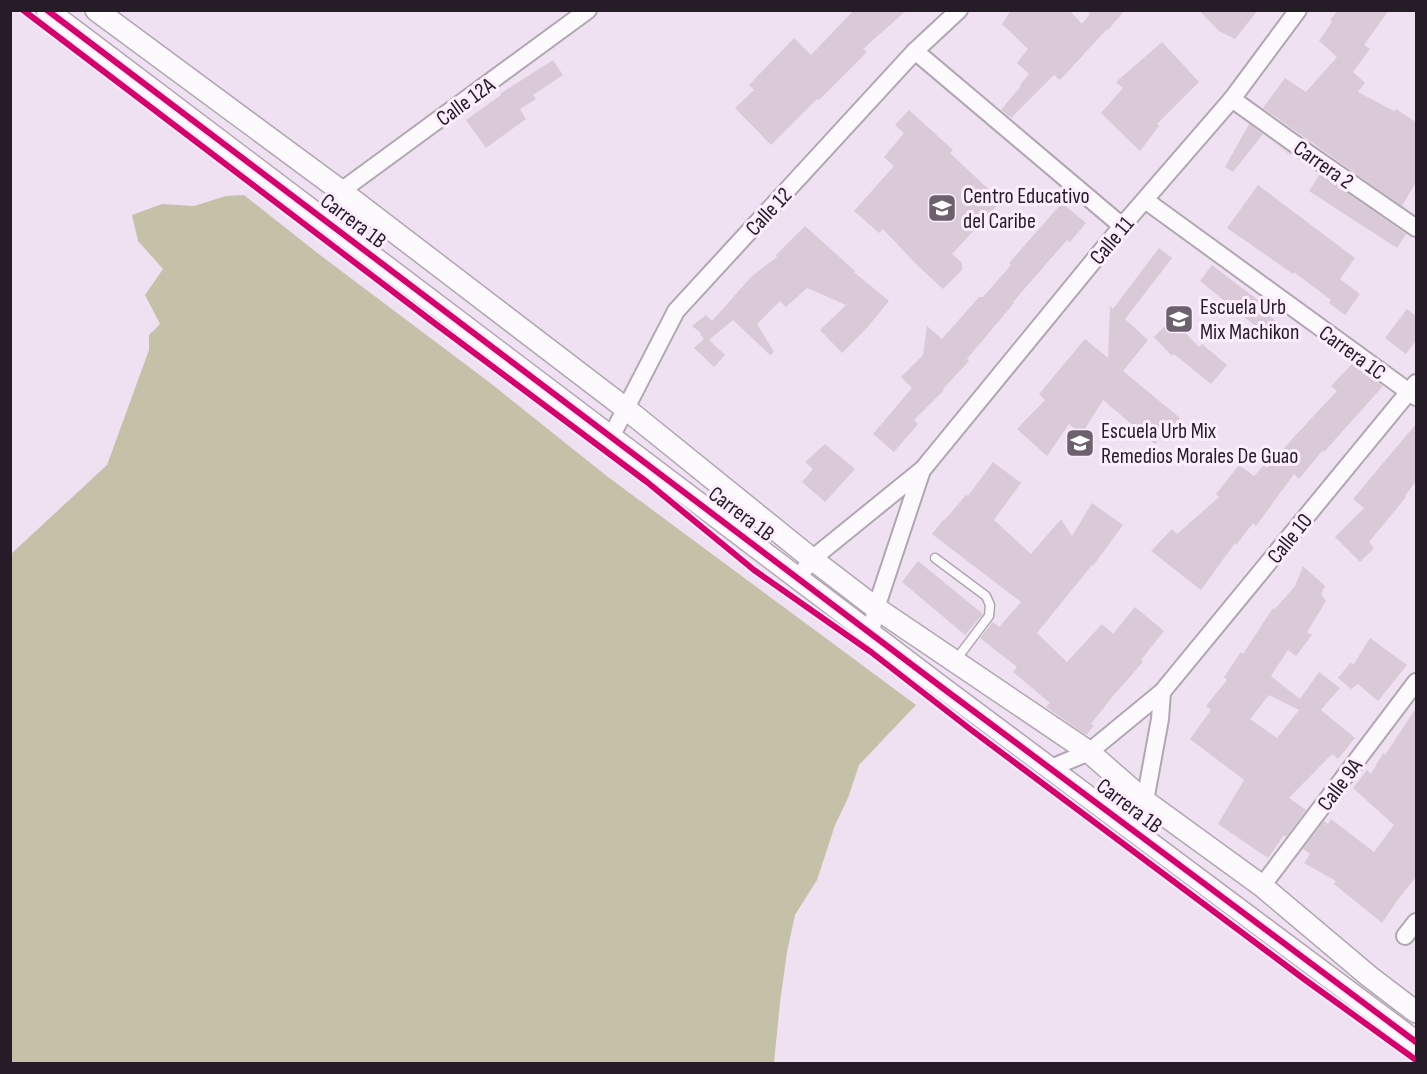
<svg xmlns="http://www.w3.org/2000/svg" width="1427" height="1074" font-family="'Sofia Sans Condensed',sans-serif">
	<style>
		.forest { fill: #c4c1a8 }
		.building { fill: #dac9d6; fill-rule: evenodd }
		.lines { fill: none; stroke-linecap: round; stroke-linejoin: round }
		.service-casing { stroke: #b1a6b3; stroke-width: 11 }
		.minor-casing { stroke: #b1a6b3; stroke-width: 20 }
		.tertiary-casing { stroke: #b1a6b3; stroke-width: 24 }
		.service { stroke: #fdfafd; stroke-width: 8 }
		.minor { stroke: #fdfafd; stroke-width: 16 }
		.tertiary { stroke: #fdfafd; stroke-width: 21 }
		.cycleway-casing { stroke: #fdedfe; stroke-width: 10 }
		.cycleway { stroke: #d6006c; stroke-width: 6 }
		.labels { text-anchor: middle; stroke-width: 6; stroke-linejoin: round; paint-order: stroke }
		.street-label { font-size: 22px; fill: #261c27; stroke: #fdedfe }
		.poi-label { font-size: 22px; fill: #261c27; stroke: #fdedfe; text-anchor: start }
	</style>
	<rect width="100%" height="100%" fill="#f0e1f2"/>
	<path class="forest" d="M244,195L320,255L489,382L608,477L916,705L859,765L848,798L835,825L817,880L795,915L787,952L780,1002L774,1063H11V554L107,465L149,350V335L160,324L145,295L163,269L138,241L132,215L162,204L194,206L226,196Z"/>
	<g class="building">
		<path d="M854,10H907L863,49L867,52L819,100L817,99L771,145L735,108L754,90L749,85L794,38L811,55Z"/>
		<path d="M1011,10H1069L1082,24L1090,14L1087,10H1125L1108,30L1107,29L1060,80L1054,75L1011,118L1001,110L1021,86L1020,85L1029,74L1017,63L1028,49L1002,24Z"/>
		<path d="M1199,10H1258L1235,39L1219,31Z"/>
		<path d="M1338,10H1389L1364,45L1370,49L1353,72L1365,83L1358,92L1394,111L1396,109L1416,122V182L1402,206L1263,108L1285,78L1306,92L1337,57L1319,41L1332,22L1330,20Z"/>
		<path d="M1162,42L1199,82L1157,124L1159,126L1140,151L1101,113L1123,88L1116,82Z"/>
		<path d="M553,60L563,75L533,95L536,99L520,109L526,119L486,148L466,120L501,95L500,94Z"/>
		<path d="M909,110L953,150L950,153L1001,201L952,254L962,263V270L943,289L917,265L883,229L879,233L854,211L894,166L884,157L904,133L895,125Z"/>
		<path d="M1249,124L1290,154V155L1263,134L1233,172L1225,167Z"/>
		<path d="M1320,174L1406,234L1397,248L1309,191Z"/>
		<path d="M1258,185L1355,258L1340,279L1360,294L1345,315L1329,303L1331,300L1294,272L1293,274L1227,228Z"/>
		<path d="M1062,203L1086,223L1070,242L1067,240L1013,302L1014,303L967,359L969,361L943,389L944,390L914,420L918,424L894,452L873,434L912,388L901,377L923,355L927,326L942,339L979,297H983L1011,265L1009,263Z"/>
		<path d="M805,226L855,271L854,272L889,301L866,329L842,353L820,330L846,305L807,288L786,307L780,301L757,324L774,352L770,355L733,320L709,340L725,355L714,367L694,348L704,339L700,334L701,333L692,326L706,315L712,321L752,276L777,257L776,255Z"/>
		<path d="M1159,248L1172,258L1125,319L1148,340L1123,371L1180,418L1155,444L1103,400L1081,435L1069,424L1047,456L1017,429L1045,400L1039,394L1085,339L1108,358L1110,306L1113,309Z"/>
		<path d="M1212,265L1267,307L1264,310L1282,327L1269,341L1256,329L1258,328L1200,281Z"/>
		<path d="M1407,309L1416,316V340L1406,354L1385,338Z"/>
		<path d="M1172,319L1199,347L1202,344L1227,365L1211,384L1174,354L1172,356L1154,337Z"/>
		<path d="M1352,364L1383,386L1324,452L1323,450L1299,479L1294,474L1256,526L1253,523L1236,545L1235,543L1201,590L1151,551L1172,529L1177,534L1219,497L1216,494L1239,465L1254,476L1264,465L1267,468L1293,438L1337,391L1331,386Z"/>
		<path d="M1416,424V481L1405,496L1406,497L1369,542L1374,548L1360,562L1335,537L1364,508L1353,499Z"/>
		<path d="M825,444L855,469L825,502L802,482L813,469L805,462Z"/>
		<path d="M993,462L1021,483L994,520L1031,554L1061,519L1072,536L1092,503L1123,525L1093,566L1092,565L1037,633L1067,662L1102,624L1113,634L1135,607L1164,631L1141,660L1143,662L1113,696L1091,724L1094,726L1086,735L1046,707L1050,703L1013,672L1017,667L980,638L993,622L999,627L1021,602L932,534L943,520L944,521L966,495L968,496Z"/>
		<path d="M918,561L983,614L965,635L902,582Z"/>
		<path d="M1303,566L1325,586L1321,594L1326,601L1307,632L1312,635L1296,656L1288,650L1271,676L1300,699L1319,672L1340,688L1321,710L1355,738L1338,759L1332,754L1289,798L1306,810L1286,837L1284,835L1268,858L1218,824L1244,780L1190,739L1211,710L1206,706L1227,680L1224,677L1241,652L1243,654L1273,608L1275,609L1295,586ZM1269,695L1299,710L1277,738L1250,719Z"/>
		<path d="M1370,638L1407,665L1378,701L1358,684L1351,689L1338,678L1350,663L1354,664Z"/>
		<path d="M1416,708V877L1399,898L1382,923L1334,884L1336,881L1304,863L1310,854L1303,849L1324,821L1328,824L1331,819L1374,852L1394,825L1353,788L1367,770L1371,774L1383,753L1385,755Z"/>
	</g>
	<g class="lines">
		<g class="service-casing">
			<path id="service" d="M935,558L986,596L990,605L989,616L955,661"/>
		</g>
		<g class="minor-casing">
			<g id="minor">
				<path d="M915,51L1122,226"/>
				<path d="M1232,99L1306,152L1416,228"/>
				<path d="M1145,200L1416,397"/>
				<path d="M320,217L341,191L588,10"/>
				<path d="M611,437L676,311L915,51L959,10"/>
				<path d="M798,578L812,559L923,469L1122,226L1232,99L1298,10"/>
				<path d="M871,633L876,608L922,470"/>
				<path d="M1051,768L1089,752L1162,692L1416,383"/>
				<path d="M1146,839L1145,801L1160,719L1162,692"/>
				<path d="M1262,886L1416,682"/>
				<path d="M1405,936L1416,922"/>
			</g>
		</g>
		<g class="tertiary-casing">
			<g id="tertiary">
				<path d="M47,10L944,689L1416,1042"/>
				<path d="M96,10L341,191L625,408L812,559L876,608L1089,752L1145,801L1262,886L1370,977L1416,1012"/>
			</g>
		</g>
		<use href="#service" class="service"/>
		<use href="#minor" class="minor"/>
		<use href="#tertiary" class="tertiary"/>
		<g class="cycleway-casing">
			<g id="cycleway">
				<path d="M23,10L433,322L647,482L754,570L871,652L970,729L1304,979L1416,1060"/>
				<path d="M47,10L944,689L1416,1042"/>
			</g>
		</g>
		<use href="#cycleway" class="cycleway"/>
	</g>
	<defs>
		<g id="school-square" transform="scale(1.5)"><rect x="-9" y="-9" width="18" height="18" rx="4" fill="#6d616e" stroke="#fdedfe"/><path d="M0-5L7-2L0 1L-7-2ZM-4 1L0 2.5L4 1V4Q0 6-4 4Z" fill="#fff"/></g>
	</defs>
	<g fill-rule="evenodd">
		<use href="#school-square" x="942" y="208"/>
		<use href="#school-square" x="1179" y="319"/>
		<use href="#school-square" x="1080" y="443"/>
	</g>
	<g class="labels">
		<g class="street-label">
			<text transform="translate(465 101) rotate(-36)" y="8">Calle 12A</text>
			<text transform="translate(1324 164) rotate(35)" y="8">Carrera 2</text>
			<text transform="translate(768 211) rotate(-47)" y="8">Calle 12</text>
			<text transform="translate(354 220) rotate(37)" y="8">Carrera 1B</text>
			<text transform="translate(1111 240) rotate(-50)" y="8">Calle 11</text>
			<text transform="translate(1353 352) rotate(36)" y="8">Carrera 1C</text>
			<text transform="translate(742 513) rotate(37)" y="8">Carrera 1B</text>
			<text transform="translate(1289 538) rotate(-51)" y="8">Calle 10</text>
			<text transform="translate(1339 784) rotate(-53)" y="8">Calle 9A</text>
			<text transform="translate(1130 805) rotate(37)" y="8">Carrera 1B</text>
		</g>
		<g class="poi-label">
			<text x="963" y="203">Centro Educativo<tspan x="963" dy="25">del Caribe</tspan></text>
			<text x="1200" y="314">Escuela Urb<tspan x="1200" dy="25">Mix Machikon</tspan></text>
			<text x="1101" y="438">Escuela Urb Mix<tspan x="1101" dy="25">Remedios Morales De Guao</tspan></text>
		</g>
	</g>
	<rect width="1427" height="1074" fill="none" stroke="#261c27" stroke-width="24"/>
</svg>
